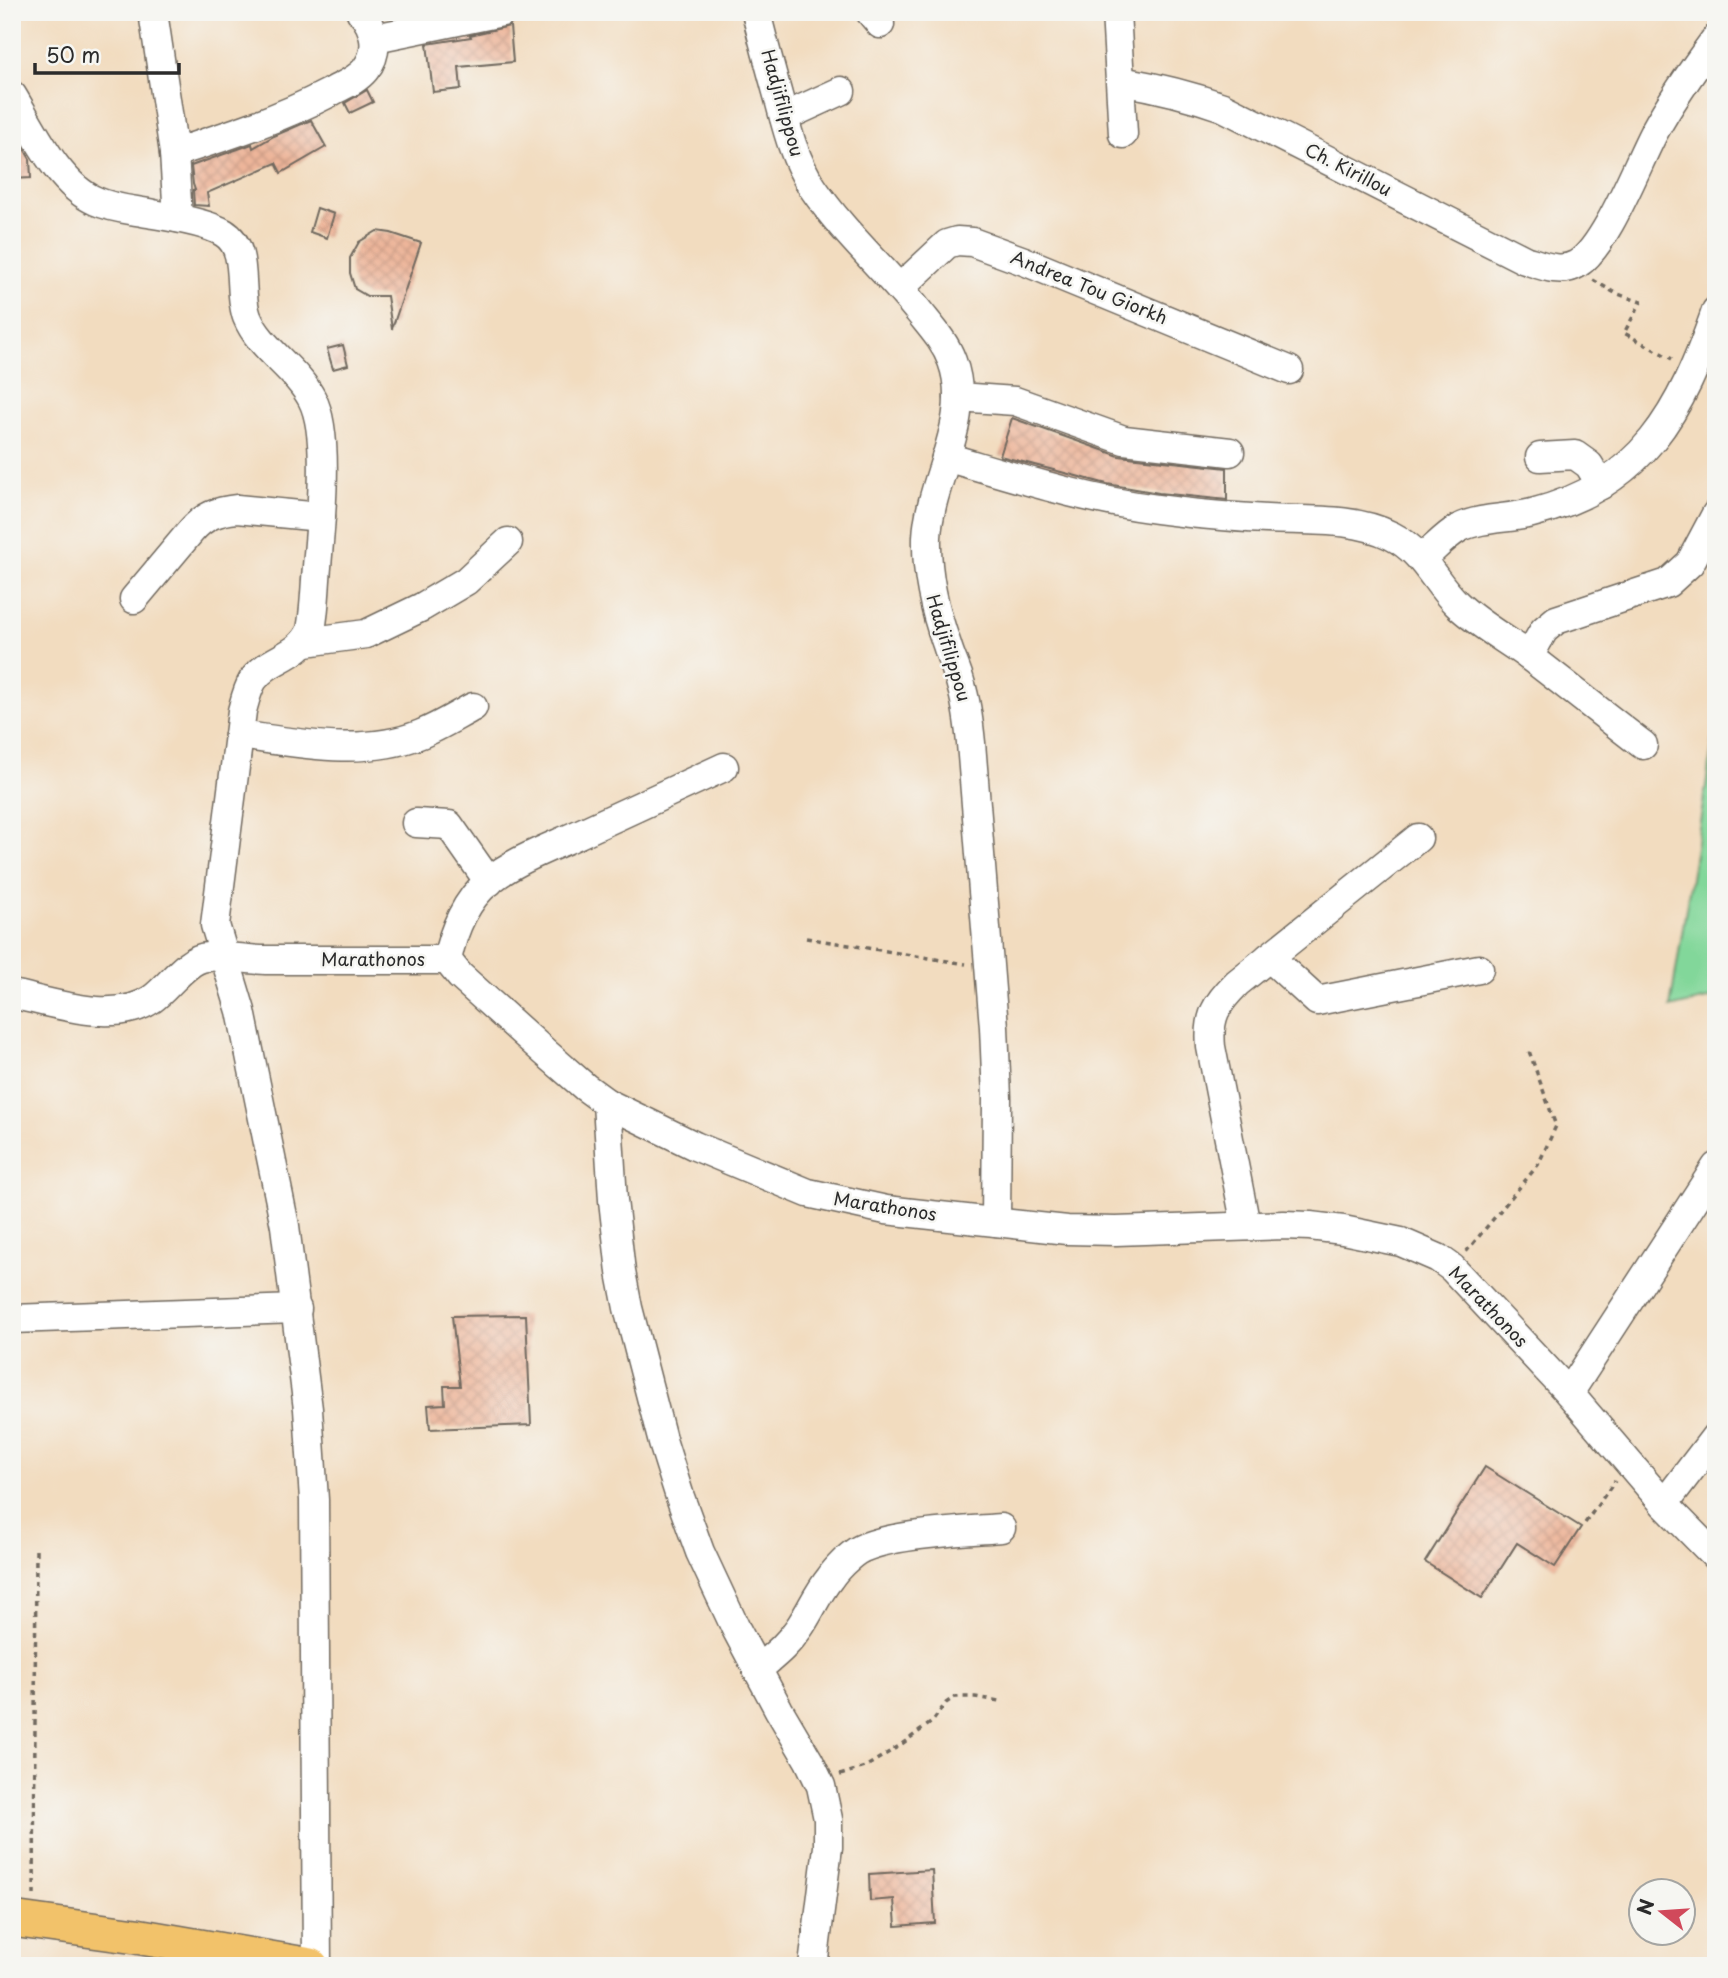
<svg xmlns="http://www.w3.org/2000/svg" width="1728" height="1978" font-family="'Playpen Sans',sans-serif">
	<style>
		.green { fill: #82d79a; stroke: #568162; stroke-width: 2 }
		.building { fill: url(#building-cross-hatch) }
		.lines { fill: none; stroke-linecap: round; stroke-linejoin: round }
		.minor-casing { stroke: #71695f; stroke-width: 31 }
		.major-casing { stroke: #71695f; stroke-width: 38 }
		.path { stroke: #71695f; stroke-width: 3.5; stroke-dasharray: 5 5; stroke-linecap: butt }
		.minor { stroke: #fff; stroke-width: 28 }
		.major { stroke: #f2c26a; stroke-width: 35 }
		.labels { text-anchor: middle; stroke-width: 5; stroke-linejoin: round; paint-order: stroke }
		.street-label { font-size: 18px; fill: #2b2b2b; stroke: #f6f6f2 }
	</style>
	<defs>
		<pattern id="building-cross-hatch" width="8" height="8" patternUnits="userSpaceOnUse" patternTransform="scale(1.75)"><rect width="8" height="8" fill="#edb59a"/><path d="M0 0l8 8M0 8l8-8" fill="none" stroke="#cb9c85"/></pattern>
	</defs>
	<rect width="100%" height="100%" fill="#f6f6f2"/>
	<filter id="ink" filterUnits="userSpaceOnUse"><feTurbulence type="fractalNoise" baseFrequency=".0143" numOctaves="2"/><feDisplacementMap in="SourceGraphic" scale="14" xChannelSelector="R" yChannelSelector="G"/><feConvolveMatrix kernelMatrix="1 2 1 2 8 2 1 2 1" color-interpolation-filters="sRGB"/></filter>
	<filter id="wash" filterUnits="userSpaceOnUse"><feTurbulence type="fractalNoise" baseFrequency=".00686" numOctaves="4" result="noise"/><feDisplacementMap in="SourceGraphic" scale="28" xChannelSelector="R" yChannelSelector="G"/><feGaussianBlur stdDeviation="1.57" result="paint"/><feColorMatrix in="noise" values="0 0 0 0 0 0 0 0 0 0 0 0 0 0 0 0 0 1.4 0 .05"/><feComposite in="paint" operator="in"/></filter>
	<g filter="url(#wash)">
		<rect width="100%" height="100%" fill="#f2dcbf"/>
		<path class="green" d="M1716,733V997L1670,1008L1714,736Z"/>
		<g id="blocks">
			<g class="building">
				<path d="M510,26L513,62L459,67L461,89L433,92L427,44L471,37L470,35Z"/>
				<path d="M367,90L373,102L350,113L345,103Z"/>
				<path d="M311,120L326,147L281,173L276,163L207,193L209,206L194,205L193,190H195L193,184L191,166L252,144L253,148L274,136Z"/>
				<path d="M18,138L30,159L31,178L12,179V139Z"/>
				<path d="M317,208L334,214L327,238L310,232Z"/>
				<path d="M377,231L391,233L421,243L392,329L387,296H367L355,289L350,273V258L359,242Z"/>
				<path d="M343,345L348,365L333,369L327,349Z"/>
				<path d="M1012,418L1119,456L1227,468V500L1159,493L1107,484L1000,456Z"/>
				<path d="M526,1315L531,1425L430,1429L428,1405L445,1404L444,1386H460L452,1316Z"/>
				<path d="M1485,1467L1581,1527L1555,1567L1517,1543L1482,1598L1425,1562Z"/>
				<path d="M932,1870L935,1923L896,1926L894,1899L870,1901L869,1874Z"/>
			</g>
		</g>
	</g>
	<g filter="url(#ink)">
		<use href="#blocks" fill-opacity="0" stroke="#71695f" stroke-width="2"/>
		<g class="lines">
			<g class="minor-casing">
				<g id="minor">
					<path d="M153,12L174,153L178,218"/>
					<path d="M756,12C763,41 771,70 779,99C787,130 795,161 813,188C844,234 886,270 920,313C932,328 945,342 952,361C974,420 930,478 927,537C926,575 934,609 947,645C951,659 958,672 961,685C967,704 969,723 971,743L994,1027L997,1098L996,1222"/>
					<path d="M870,12L880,24"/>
					<path d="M1116,12L1123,134"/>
					<path d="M375,38L502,12"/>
					<path d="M1121,81C1156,87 1189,95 1223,107L1525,260C1541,265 1561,274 1577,264C1606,247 1637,164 1654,132C1672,99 1694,68 1716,38"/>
					<path d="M12,95C33,129 58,185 96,201C114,209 134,210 153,214C172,217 208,223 224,233C250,249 237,291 247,317C260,349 296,368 312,399C331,435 320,526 317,567C315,588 315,610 311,630C299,658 269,657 253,680C247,690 245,700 242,711L215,925L241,1011L285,1226L308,1409L314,1500L317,1966"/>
					<path d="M784,117L841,91"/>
					<path d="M174,153C227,136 279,119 329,93C341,86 356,81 365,70C380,52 376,29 361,12"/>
					<path d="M900,288L947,244L957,241L972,242L1024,261L1289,370"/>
					<path d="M958,397L1015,401L1124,440L1230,452"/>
					<path d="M946,457C1015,477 1085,500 1157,509C1193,514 1231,517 1267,519C1308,521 1354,517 1392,536C1425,553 1433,581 1457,604C1479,625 1506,639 1530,657C1568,686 1605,716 1643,745"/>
					<path d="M1540,457L1575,455L1589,465L1601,485"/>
					<path d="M1422,559C1434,549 1446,535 1459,528C1481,517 1509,519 1532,513C1643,485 1681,412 1716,311"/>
					<path d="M134,599L191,531C204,516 217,511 237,509L321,517"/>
					<path d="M306,642L366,634L422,607L466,581L508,542"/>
					<path d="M1529,656L1544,630L1556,620L1668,583L1690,563L1716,514"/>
					<path d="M239,735C297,743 364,757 421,734C439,727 456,716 473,707"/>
					<path d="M416,823L449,825L489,882"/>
					<path d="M1269,957L1317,1001L1479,969"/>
					<path d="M447,960C453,931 466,900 489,881C515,860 549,848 579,834C627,812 676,789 724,767"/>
					<path d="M12,994C54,1003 115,1025 152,999C168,988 187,958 207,957C226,955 246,960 265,960C326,960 387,960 447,960L460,976L547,1054L585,1087L607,1103L695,1146L808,1193L886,1210L1067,1230L1116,1231L1284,1225L1310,1226L1343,1230L1401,1242L1438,1258L1452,1268L1569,1393L1664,1504L1716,1557"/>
					<path d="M607,1103L613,1200L621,1272L628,1308L663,1443L680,1497L700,1552L736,1629L779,1710L809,1761L821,1786L828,1819V1847L813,1966"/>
					<path d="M1246,1226L1211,1047C1208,1016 1216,1004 1237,983L1418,838"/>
					<path d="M12,1319L297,1309"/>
					<path d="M1569,1393L1716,1167"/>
					<path d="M1664,1504L1716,1436"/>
					<path d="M757,1670C772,1657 787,1646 799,1628C810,1612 817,1594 830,1578C836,1569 848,1557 857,1551C887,1534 964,1531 1001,1528"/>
				</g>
			</g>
			<g class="major-casing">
				<path id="major" d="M12,1919L136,1936L311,1966"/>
			</g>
			<g class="path">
				<path d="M1593,280L1615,293L1641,302L1624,333L1672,359"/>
				<path d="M806,938L966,964"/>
				<path d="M1466,1252L1538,1165L1556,1126L1529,1051"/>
				<path d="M1585,1523L1615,1481"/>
				<path d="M840,1775L865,1767L899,1746L932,1722L946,1703L955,1697H975L999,1701"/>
				<path d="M34,1895L36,1550"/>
			</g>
			<use href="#minor" class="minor"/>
			<use href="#major" class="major"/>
		</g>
	</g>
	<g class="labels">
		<g class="street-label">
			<text transform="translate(782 103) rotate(74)" y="6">Hadjifilippou</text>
			<text transform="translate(1348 170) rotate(27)" y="6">Ch. Kirillou</text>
			<text transform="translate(1089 288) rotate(22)" y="6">Andrea Tou Giorkh</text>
			<text transform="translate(948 648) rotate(73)" y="6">Hadjifilippou</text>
			<text x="373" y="966">Marathonos</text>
			<text transform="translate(885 1207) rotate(9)" y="6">Marathonos</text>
			<text transform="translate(1488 1307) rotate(46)" y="6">Marathonos</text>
		</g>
	</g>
	<rect width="1728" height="1978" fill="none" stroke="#f6f6f2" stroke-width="42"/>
	<g transform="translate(1662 1912) rotate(287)"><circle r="33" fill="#f6f6f2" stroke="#a5a5a2" stroke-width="2"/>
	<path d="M0-5L12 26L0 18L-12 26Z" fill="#d1495b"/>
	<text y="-10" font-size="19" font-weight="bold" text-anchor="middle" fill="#2b2b2b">N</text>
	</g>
	<path d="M35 63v10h144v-10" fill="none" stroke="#2b2b2b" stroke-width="3.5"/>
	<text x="46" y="63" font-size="21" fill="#2b2b2b" stroke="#f6f6f2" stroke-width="5" paint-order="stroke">50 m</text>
</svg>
